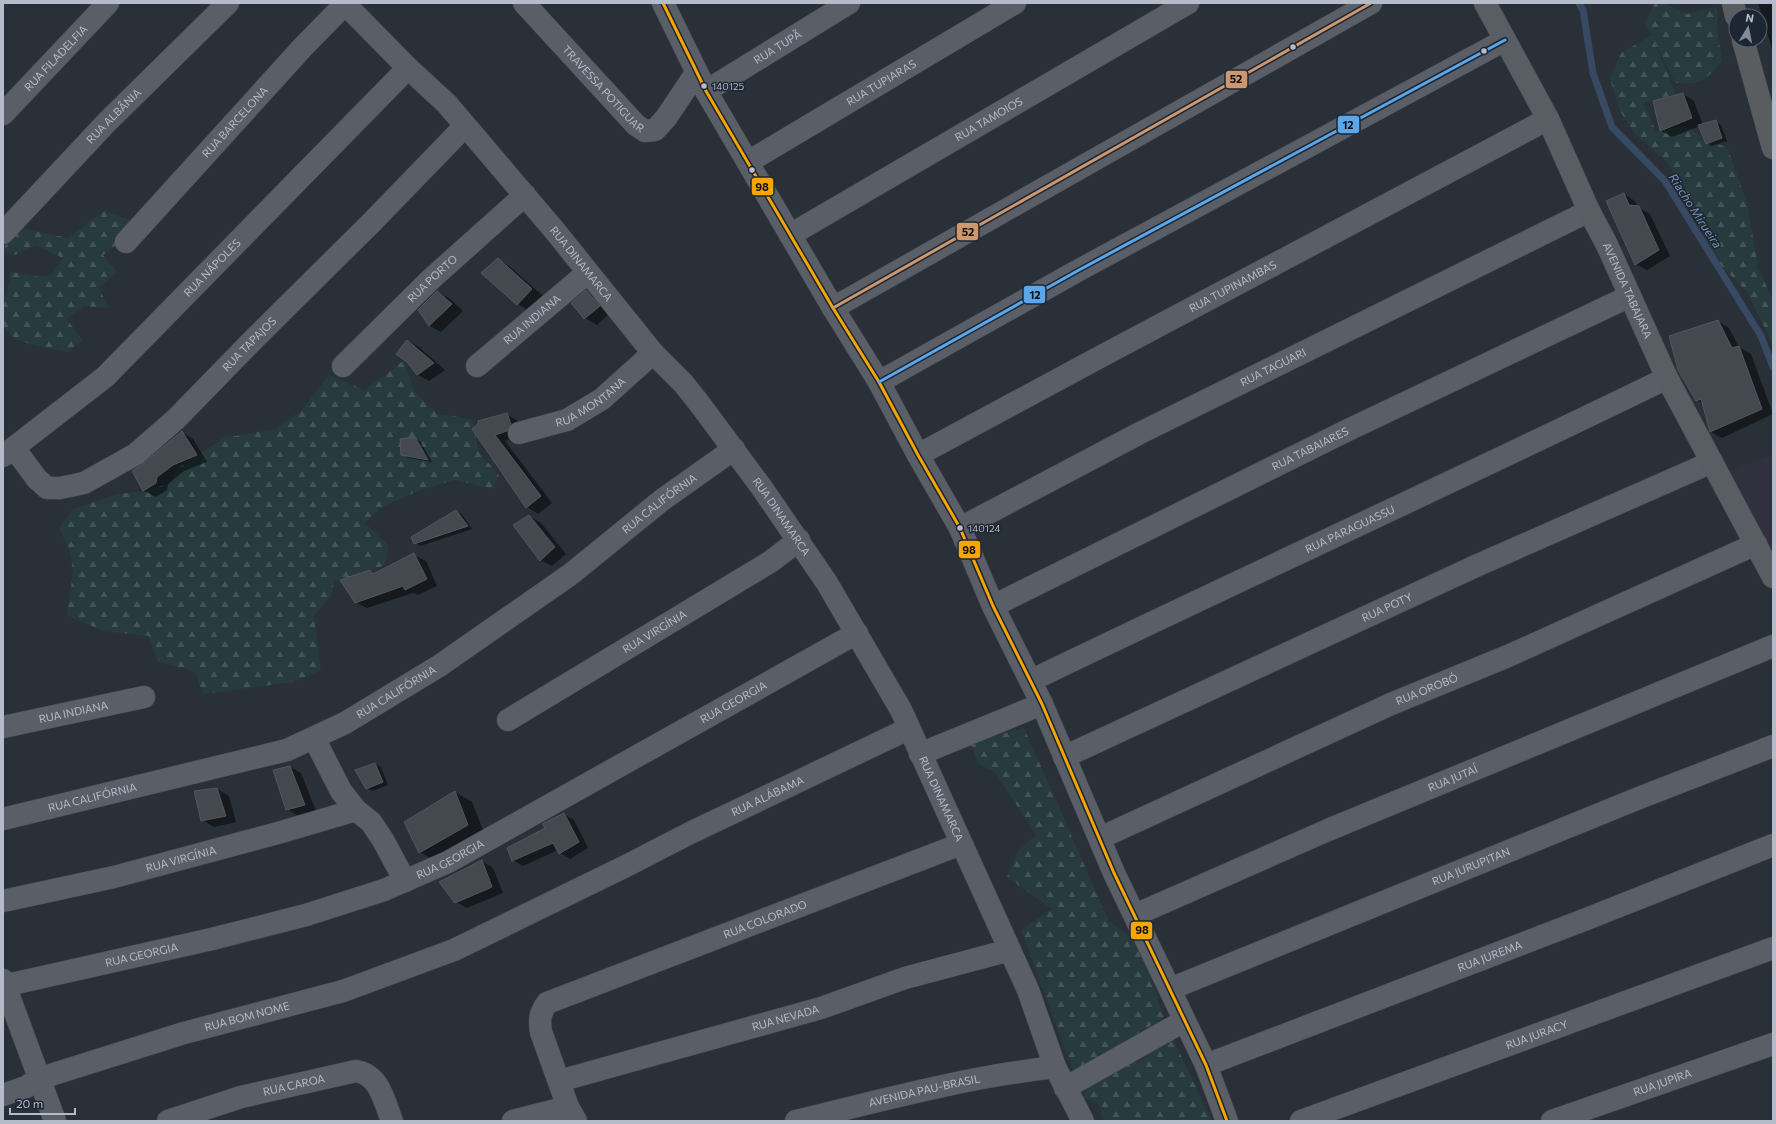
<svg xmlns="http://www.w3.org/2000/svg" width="1776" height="1124" font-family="Commissioner,sans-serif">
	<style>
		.medical { fill: #31303e }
		.forest { fill: url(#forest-firs) }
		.shadow { fill: #0007 }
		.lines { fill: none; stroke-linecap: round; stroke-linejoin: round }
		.stream { stroke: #384963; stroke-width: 7 }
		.building { fill: #444950; stroke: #52575f }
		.street-casing { stroke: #484c53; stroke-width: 23 }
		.secondary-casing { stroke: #484c53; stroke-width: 23 }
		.highway-casing { stroke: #474c53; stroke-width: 23 }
		.street { stroke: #5a5e66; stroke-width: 22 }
		.secondary { stroke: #595d64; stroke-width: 22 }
		.highway { stroke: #5a5d60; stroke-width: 22 }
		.bus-1-casing { stroke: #1d2633; stroke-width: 6 }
		.bus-2-casing { stroke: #1d2633; stroke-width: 6 }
		.bus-3-casing { stroke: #1d2633; stroke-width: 6 }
		.bus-1 { stroke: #f7a600; stroke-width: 3 }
		.bus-2 { stroke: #5aa8eb; stroke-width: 3 }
		.bus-3 { stroke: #cd976f; stroke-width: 3 }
		.bus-dot { fill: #b4bcc9; stroke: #1d2633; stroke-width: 1.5 }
		.labels { text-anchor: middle; stroke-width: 3; stroke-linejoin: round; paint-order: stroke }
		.bus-label { font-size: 10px; fill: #b4bcc9; stroke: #1d2633; text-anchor: start }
		.street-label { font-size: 11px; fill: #b4bcc9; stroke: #1d2633 }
		.water-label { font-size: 12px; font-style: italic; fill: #7c92b1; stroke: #1d2633 }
		.line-badge { stroke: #1d2633; stroke-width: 1.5 }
		.pale-badge-label { font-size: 11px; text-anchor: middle; font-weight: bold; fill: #111 }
	</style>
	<defs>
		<pattern id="forest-firs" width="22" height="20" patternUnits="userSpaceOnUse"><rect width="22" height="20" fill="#273a3e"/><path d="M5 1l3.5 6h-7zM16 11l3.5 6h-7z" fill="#445559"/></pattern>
	</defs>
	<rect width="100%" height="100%" fill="#2a3038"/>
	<path class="medical" d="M1773,455V577L1717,475Z"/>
	<g class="forest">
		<path d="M1655,3H1665L1687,14L1717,7L1718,37L1722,60C1707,80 1701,85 1675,83L1654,40L1676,94L1644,103L1656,132L1686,126L1704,140L1727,147L1747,203L1758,267L1773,301V345L1747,292L1711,255L1684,186L1665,160L1635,134L1620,111L1610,78L1621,53L1652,35L1645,22Z"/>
		<path d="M105,210L141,225L103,255L117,272L99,288L109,308L84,306L67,319L82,340L69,352L36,346L15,339L3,326V310L11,272L40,277L51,275L63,258L35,245L15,255L3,252V248L20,228L68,238Z"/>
		<path d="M404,360L414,392L438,414L472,419L479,452L499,475L494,489L454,480L418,491L382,507L365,523L389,546L385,565L360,575L334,581L331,596L314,616L321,670L293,682L203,694L195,672L157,661L149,636L103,631L67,615C72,578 79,562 59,528L73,509L117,494L143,491L170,483L177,468L224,438L275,429L302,410L329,375L365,390Z"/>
		<path d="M1024,728L1109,921L1140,944L1164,1018L1073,1071L1021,930L1052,909L1007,877L1018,851L1036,835L995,772L978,764L970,742Z"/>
		<path d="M1173,1039L1212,1121H1103L1099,1104L1084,1098L1086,1085L1124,1065L1142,1060L1154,1049Z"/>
	</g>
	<g class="shadow">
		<path d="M1758,3H1773V52Z"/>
		<path d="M1683,94L1694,101L1703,125L1715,122L1721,125L1727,141L1712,146L1706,143L1700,126L1672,137L1661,131L1654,102Z"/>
		<path d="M1624,194L1635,201L1638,207L1650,214L1670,256L1647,270L1636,264Z"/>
		<path d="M498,259L509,266L543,296L529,311L518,304L482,273Z"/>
		<path d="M586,291L598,298L610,313L597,325L585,318L573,303Z"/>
		<path d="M437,292L449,298L463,311L441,332L430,326L419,310Z"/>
		<path d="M1718,321L1729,328L1739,347L1751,354L1773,414L1722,438L1711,432L1703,403L1697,400Z"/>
		<path d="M408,341L419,347L445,370L429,381L418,375L407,362Z"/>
		<path d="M506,414L518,421L522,431L518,437L505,441L552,503L538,514L527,507L474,429Z"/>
		<path d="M182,432L193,439L207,462L184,471L168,484L167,490L156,497L144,491L133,471L145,464Z"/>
		<path d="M415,438L420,441L432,462L408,458L402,454Z"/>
		<path d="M456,511L462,514L472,529L420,546L415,543Z"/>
		<path d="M529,516L541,523L566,554L552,566L540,560Z"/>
		<path d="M414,555L426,561L437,586L418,595L413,593L367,608L355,602L370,571L375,574Z"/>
		<path d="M375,764L381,767L388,785L372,791L367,788Z"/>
		<path d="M290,767L301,773L316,811L298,816L287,809Z"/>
		<path d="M217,789L229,796L236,822L214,827L202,820Z"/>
		<path d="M455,792L472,802L485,835L437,862L420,852Z"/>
		<path d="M564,814L574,820L588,848L570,859L560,853L558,850L523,866L513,860Z"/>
		<path d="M482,861L493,868L503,893L467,908L456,902Z"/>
	</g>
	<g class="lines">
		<path class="stream" d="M1579,3L1583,10L1593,73L1612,127L1665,181L1761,336L1773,367"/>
	</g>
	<g class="building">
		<path d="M1683,93L1692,118L1660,131L1653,101Z"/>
		<path d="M1716,120L1722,138L1706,144L1698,125Z"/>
		<path d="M1624,193L1629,205L1639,206L1659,250L1635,265L1606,201Z"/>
		<path d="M498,258L532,289L517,305L481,273Z"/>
		<path d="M586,290L600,306L584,319L571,303Z"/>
		<path d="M437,291L452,304L429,326L418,310Z"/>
		<path d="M1718,320L1732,348L1739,346L1762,409L1710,432L1701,399L1696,401L1678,370L1669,336Z"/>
		<path d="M407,340L434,363L417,375L407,362L396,354Z"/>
		<path d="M507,413L511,424L507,431L495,435L541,496L526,508L472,429L478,424V421Z"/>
		<path d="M182,431L197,455L173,465L157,477L156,483L143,491L132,471L144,463Z"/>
		<path d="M415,437L428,460L401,455L400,439Z"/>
		<path d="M456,510L468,526L414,544L411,537Z"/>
		<path d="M529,515L555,547L540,561L513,525Z"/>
		<path d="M414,553L427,579L405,590L403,586L355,603L340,580L370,570L373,574Z"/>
		<path d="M375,763L383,782L366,789L355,770Z"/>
		<path d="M290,766L305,805L286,810L273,770Z"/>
		<path d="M217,788L226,816L201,821L194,791Z"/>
		<path d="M455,791L468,825L419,853L404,822Z"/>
		<path d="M564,813L579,842L559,854L553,843L512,861L507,848L545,828L542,824Z"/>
		<path d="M482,860L492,887L455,903L439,882Z"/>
	</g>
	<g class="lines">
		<g class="street-casing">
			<g id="street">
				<path id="s1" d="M344,3L408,68L447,104L555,231L653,353L683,383L699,403L762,488L827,583L901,710L1028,990L1055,1067L1083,1121"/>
				<path id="s2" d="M524,3L636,125L645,131L655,130L666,118L696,73"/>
				<path d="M663,3L706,91L833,308L879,382L918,455L960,528L993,606L1042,704L1114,873L1206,1065L1227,1121"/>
				<path id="s3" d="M706,91L849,3"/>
				<path id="s4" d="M3,114L108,3"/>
				<path id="s5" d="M748,162L1015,3"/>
				<path id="s6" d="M3,233L107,122L228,3"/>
				<path id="s7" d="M790,235L1188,3"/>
				<path id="s8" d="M126,242L303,47L345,4"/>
				<path d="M833,308L1371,3"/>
				<path id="s9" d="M343,366L430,280L525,195"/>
				<path id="s10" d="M477,366L587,273"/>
				<path d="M879,382L1079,270L1505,40"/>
				<path id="s11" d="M519,433L567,420L602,399L653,353"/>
				<path id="s12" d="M14,448L37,479L47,488H60L84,483L136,454L176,419L252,341L373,221L465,126"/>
				<path id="s13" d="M918,455L1098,358L1548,119"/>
				<path id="s14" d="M3,456L105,377L408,68"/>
				<path id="s15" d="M960,528L1140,433L1589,211"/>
				<path id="s16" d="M993,606L1348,430L1630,296"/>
				<path id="s17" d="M1032,680C1243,578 1456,481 1667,378"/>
				<path id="s18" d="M508,720L770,562L799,540"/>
				<path id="s19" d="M3,727L144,697"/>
				<path d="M314,738L341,791L356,810L371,822L383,840L405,881"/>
				<path d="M920,754L1042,704"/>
				<path id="s20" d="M1064,757L1478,565L1712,462"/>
				<path id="s21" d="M3,819L287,750L345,723L439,666L571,574L662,500L734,449"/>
				<path id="s22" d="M1100,838L1391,704L1508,656L1756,544"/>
				<path id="s23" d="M3,901L114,877L278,833L356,810"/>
				<path id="s24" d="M1135,915L1328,830L1773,646"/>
				<path d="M3,980L55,1121"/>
				<path id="s25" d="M3,986L212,939L306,915L384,890L448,862L857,633"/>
				<path id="s26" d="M1170,989L1639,798L1773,746"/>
				<path id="s27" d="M1206,1065L1584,920L1773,845"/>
				<path id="s28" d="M559,1081L821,1008L905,978L1010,950"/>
				<path d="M1065,1088L1184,1021"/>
				<path id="s29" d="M3,1095L26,1087L38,1079L184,1033L343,991L454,950L628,865L690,833L908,729"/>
				<path id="s30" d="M168,1121L241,1097L356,1071C380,1075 384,1101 392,1121"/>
				<path d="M513,1121L568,1107"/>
				<path id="s31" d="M576,1121L568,1107L541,1032C539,1019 540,1013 547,1003L961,844"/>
				<path id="s32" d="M796,1121C882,1100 967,1077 1055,1067"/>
				<path id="s33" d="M1301,1121L1773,948"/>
				<path id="s34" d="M1552,1121L1773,1044"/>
			</g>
		</g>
		<g class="secondary-casing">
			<g id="secondary">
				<path id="s35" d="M1485,3L1548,119L1589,211L1607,245L1667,378L1773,577"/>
			</g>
		</g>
		<g class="highway-casing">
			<g id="highway">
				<path d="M1733,3L1736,16"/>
				<path d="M1743,40L1773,148"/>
			</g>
		</g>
		<use href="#street" class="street"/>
		<use href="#secondary" class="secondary"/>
		<use href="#highway" class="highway"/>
		<g class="bus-1-casing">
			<path id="bus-1" d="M663,3L706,91L833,308L879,382L918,455L960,528L993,606L1042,704L1114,873L1206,1065L1227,1121"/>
		</g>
		<g class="bus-2-casing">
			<path id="bus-2" d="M879,382L1079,270L1505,40"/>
		</g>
		<g class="bus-3-casing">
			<path id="bus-3" d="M833,308L1371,3"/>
		</g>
		<use href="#bus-1" class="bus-1"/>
		<use href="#bus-2" class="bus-2"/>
		<use href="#bus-3" class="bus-3"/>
	</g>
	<g class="bus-dot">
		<circle cx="1293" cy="47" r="3.5"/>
		<circle cx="1484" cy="51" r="3.5"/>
		<circle cx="704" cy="86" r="3.5"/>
		<circle cx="752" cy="170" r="3.5"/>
		<circle cx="960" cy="528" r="3.5"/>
	</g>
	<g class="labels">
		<g class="bus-label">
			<text x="712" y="90">140125</text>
			<text x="968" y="532">140124</text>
		</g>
		<g class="street-label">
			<text dy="4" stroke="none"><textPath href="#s3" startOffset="84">RUA TUPÃ</textPath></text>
			<text dy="4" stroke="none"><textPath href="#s4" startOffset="77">RUA FILADELFIA</textPath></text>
			<text dy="4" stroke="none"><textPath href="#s5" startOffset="155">RUA TUPIARAS</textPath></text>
			<text dy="4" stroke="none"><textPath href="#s2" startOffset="117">TRAVESSA POTIGUAR</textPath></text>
			<text dy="4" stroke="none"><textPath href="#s6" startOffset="161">RUA ALBÂNIA</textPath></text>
			<text dy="4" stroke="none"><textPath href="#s7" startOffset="230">RUA TAMOIOS</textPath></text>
			<text dy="4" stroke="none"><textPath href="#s8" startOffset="162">RUA BARCELONA</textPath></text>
			<text dy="4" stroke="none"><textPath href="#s1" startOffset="353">RUA DINAMARCA</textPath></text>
			<text dy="4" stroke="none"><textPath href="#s14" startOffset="282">RUA NÁPOLES</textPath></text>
			<text dy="4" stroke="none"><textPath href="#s9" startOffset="125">RUA PORTO</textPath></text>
			<text dy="4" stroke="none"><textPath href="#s13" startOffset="357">RUA TUPINAMBAS</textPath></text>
			<text dy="4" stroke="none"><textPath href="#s35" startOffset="321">AVENIDA TABAJARA</textPath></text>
			<text dy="4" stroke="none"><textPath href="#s10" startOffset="72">RUA INDIANA</textPath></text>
			<text dy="4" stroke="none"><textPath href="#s12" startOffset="307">RUA TAPAJOS</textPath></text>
			<text dy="4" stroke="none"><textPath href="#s15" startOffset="352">RUA TAGUARI</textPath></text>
			<text dy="4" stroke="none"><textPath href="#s11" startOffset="79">RUA MONTANA</textPath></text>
			<text dy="4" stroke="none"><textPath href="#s16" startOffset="354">RUA TABAIARES</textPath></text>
			<text dy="4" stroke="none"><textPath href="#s21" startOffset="740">RUA CALIFÓRNIA</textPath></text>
			<text dy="4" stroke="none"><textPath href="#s1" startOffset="676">RUA DINAMARCA</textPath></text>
			<text dy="4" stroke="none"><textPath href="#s17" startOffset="352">RUA PARAGUASSU</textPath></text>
			<text dy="4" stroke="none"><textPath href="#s20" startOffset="356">RUA POTY</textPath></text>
			<text dy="4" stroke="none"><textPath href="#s18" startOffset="171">RUA VIRGÍNIA</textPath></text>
			<text dy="4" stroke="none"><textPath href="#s22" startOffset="359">RUA OROBÓ</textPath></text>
			<text dy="4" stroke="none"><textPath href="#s21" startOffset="416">RUA CALIFÓRNIA</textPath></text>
			<text dy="4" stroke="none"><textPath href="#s25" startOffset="790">RUA GEORGIA</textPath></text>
			<text dy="4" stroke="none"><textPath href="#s19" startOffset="72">RUA INDIANA</textPath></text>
			<text dy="4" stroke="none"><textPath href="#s24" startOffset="346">RUA JUTAÍ</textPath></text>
			<text dy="4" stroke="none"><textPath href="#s29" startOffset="824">RUA ALÁBAMA</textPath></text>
			<text dy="4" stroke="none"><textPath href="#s21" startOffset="92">RUA CALIFÓRNIA</textPath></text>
			<text dy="4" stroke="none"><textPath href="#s1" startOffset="1001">RUA DINAMARCA</textPath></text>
			<text dy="4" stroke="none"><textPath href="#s23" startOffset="183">RUA VIRGÍNIA</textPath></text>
			<text dy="4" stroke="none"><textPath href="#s25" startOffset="466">RUA GEORGIA</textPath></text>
			<text dy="4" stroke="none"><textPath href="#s26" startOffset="325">RUA JURUPITAN</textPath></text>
			<text dy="4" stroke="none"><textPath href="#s31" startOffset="360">RUA COLORADO</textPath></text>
			<text dy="4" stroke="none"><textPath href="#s25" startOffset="142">RUA GEORGIA</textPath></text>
			<text dy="4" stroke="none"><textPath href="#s27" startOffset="304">RUA JUREMA</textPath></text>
			<text dy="4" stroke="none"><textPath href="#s29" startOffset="257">RUA BOM NOME</textPath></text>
			<text dy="4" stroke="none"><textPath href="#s28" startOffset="235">RUA NEVADA</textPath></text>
			<text dy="4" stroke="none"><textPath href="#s33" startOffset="251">RUA JURACY</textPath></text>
			<text dy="4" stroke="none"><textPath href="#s34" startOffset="117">RUA JUPIRA</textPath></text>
			<text dy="4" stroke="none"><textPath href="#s30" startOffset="131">RUA CAROA</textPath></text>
			<text dy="4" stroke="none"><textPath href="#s32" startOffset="132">AVENIDA PAU-BRASIL</textPath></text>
		</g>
		<g class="water-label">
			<text transform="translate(1695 211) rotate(57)" y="4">Riacho Mirueira</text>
		</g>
	</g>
	<g class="line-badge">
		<rect x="1225" y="70" width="23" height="19" rx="4" fill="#cd976f"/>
		<rect x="1337" y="115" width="23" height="19" rx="4" fill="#5aa8eb"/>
		<rect x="751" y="177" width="23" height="19" rx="4" fill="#f7a600"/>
		<rect x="956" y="222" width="23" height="19" rx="4" fill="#cd976f"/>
		<rect x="1023" y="285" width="23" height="19" rx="4" fill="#5aa8eb"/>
		<rect x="958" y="540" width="23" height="19" rx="4" fill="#f7a600"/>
		<rect x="1130" y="921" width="23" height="19" rx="4" fill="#f7a600"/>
	</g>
	<g class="pale-badge-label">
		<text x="1236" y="83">52</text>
		<text x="1348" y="129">12</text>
		<text x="762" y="191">98</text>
		<text x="968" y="236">52</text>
		<text x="1035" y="299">12</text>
		<text x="969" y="554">98</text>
		<text x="1142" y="934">98</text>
	</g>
	<rect width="1776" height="1124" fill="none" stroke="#b4bcc9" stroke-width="8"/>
	<g transform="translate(1748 28) rotate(10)"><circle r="19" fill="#1d2633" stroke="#59626f"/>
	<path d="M0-3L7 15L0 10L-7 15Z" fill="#848b96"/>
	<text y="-6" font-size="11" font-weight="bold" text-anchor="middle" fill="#b4bcc9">N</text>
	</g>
	<path d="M10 1108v6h65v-6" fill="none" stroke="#b4bcc9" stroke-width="2"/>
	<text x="16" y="1108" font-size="12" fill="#b4bcc9" stroke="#1d2633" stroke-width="3" paint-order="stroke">20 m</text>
</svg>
